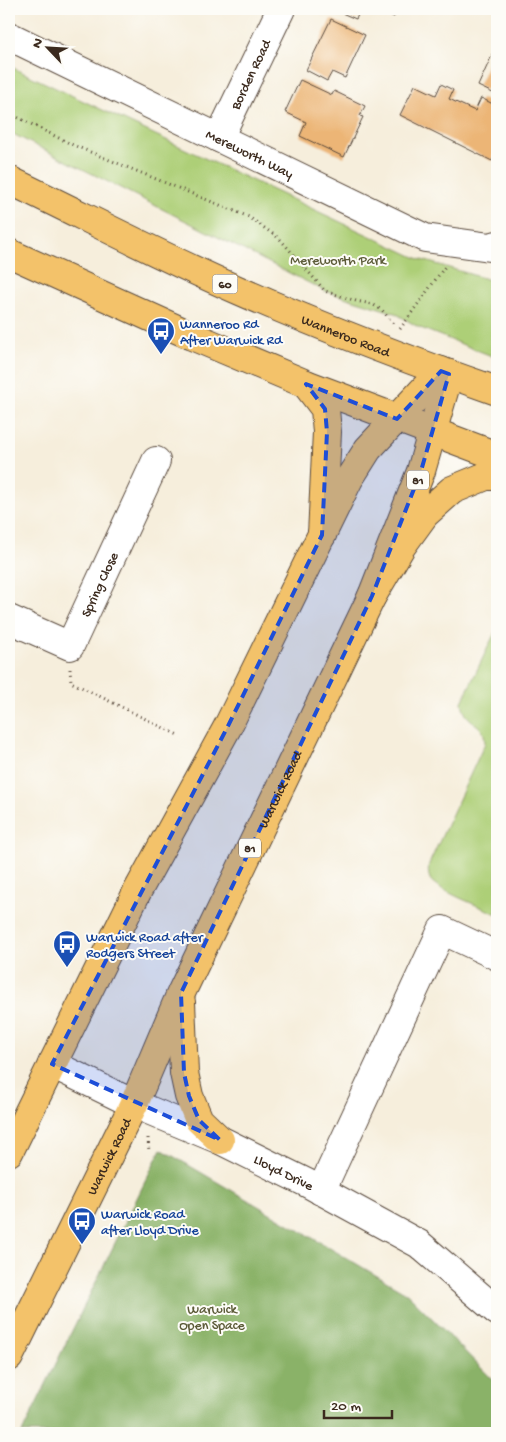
<svg xmlns="http://www.w3.org/2000/svg" width="506" height="1442" font-family="'Gochi Hand',sans-serif">
	<style>
		.green { fill: #adcf77; stroke: #747c4a }
		.forest { fill: #8ab268; stroke: #626e43 }
		.building { fill: #ecb576 }
		.lines { fill: none; stroke-linecap: round; stroke-linejoin: round }
		.minor-casing { stroke: #57473a; stroke-width: 30 }
		.major-casing { stroke: #57473a; stroke-width: 30 }
		.highway-casing { stroke: #57473a; stroke-width: 30 }
		.path { stroke: #57473a; stroke-width: 3; stroke-dasharray: 1 4; stroke-linecap: butt }
		.minor { stroke: #fff; stroke-width: 28 }
		.major { stroke: #f3c26a; stroke-width: 28 }
		.highway { stroke: #f3c26a; stroke-width: 28 }
		.marked { fill: #1d4ed8; fill-opacity: 0.2; stroke: #1d4ed8; stroke-width: 4; stroke-dasharray: 10 6; stroke-linejoin: round }
		.labels { text-anchor: middle; stroke-width: 4; stroke-linejoin: round; paint-order: stroke }
		.shield { fill: #fdfcf7; stroke: #75695f; stroke-width: 1 }
		.shield-label { font-size: 12px; font-weight: bold; fill: #3b2a1e }
		.street-label { font-size: 14px; fill: #3b2a1e; stroke: #fdfcf7 }
		.park-label { font-size: 14px; fill: #5d5c39; stroke: #fdfcf7 }
		.transit-label { font-size: 14px; fill: #164399; stroke: #fdfcf7; text-anchor: start }
	</style>
	<rect width="100%" height="100%" fill="#fdfcf7"/>
	<filter id="ink" filterUnits="userSpaceOnUse"><feTurbulence type="fractalNoise" baseFrequency=".02" numOctaves="2"/><feDisplacementMap in="SourceGraphic" scale="10" xChannelSelector="R" yChannelSelector="G"/><feConvolveMatrix kernelMatrix="1 2 1 2 8 2 1 2 1" color-interpolation-filters="sRGB"/></filter>
	<filter id="wash" filterUnits="userSpaceOnUse"><feTurbulence type="fractalNoise" baseFrequency=".0096" numOctaves="4" result="noise"/><feDisplacementMap in="SourceGraphic" scale="20" xChannelSelector="R" yChannelSelector="G"/><feGaussianBlur stdDeviation="1.12" result="paint"/><feColorMatrix in="noise" values="0 0 0 0 0 0 0 0 0 0 0 0 0 0 0 0 0 1.4 0 .05"/><feComposite in="paint" operator="in"/></filter>
	<g filter="url(#wash)">
		<rect width="100%" height="100%" fill="#f6eedc"/>
		<g class="green">
			<path d="M9,66L419,259L490,280L497,277V358L418,327L395,313L325,291L9,132Z"/>
			<path d="M497,628V914C484,908 436,890 430,879C428,874 428,869 429,864L485,743C485,727 477,727 468,717C464,713 463,707 462,702Z"/>
		</g>
		<path class="forest" d="M161,1149L408,1294L497,1384V1433H22Z"/>
		<g id="blocks">
			<g class="building">
				<path d="M338,9H361L356,19L337,11Z"/>
				<path d="M377,9H397L394,17Z"/>
				<path d="M331,19L365,35L345,78L332,72L327,81L306,70Z"/>
				<path d="M497,44V95L478,86Z"/>
				<path d="M300,80L332,95L334,91L365,106L360,116L363,117L344,157L300,136L306,122L285,112Z"/>
				<path d="M441,84L453,90L449,99L475,111L481,98L497,106V150L492,161L400,115L415,85L436,95Z"/>
			</g>
		</g>
	</g>
	<g filter="url(#ink)">
		<use href="#blocks" fill-opacity="0" stroke="#57473a" stroke-width="1"/>
		<g class="lines">
			<g class="minor-casing">
				<g id="minor">
					<path id="s1" d="M9,36L425,238L490,247L497,245"/>
					<path id="s2" d="M219,138L281,9"/>
					<path id="s3" d="M9,619L70,646L156,461"/>
					<path id="s4" d="M52,1064L134,1104L220,1140L309,1184L419,1244L497,1311"/>
					<path d="M321,1191L442,930L497,956"/>
				</g>
			</g>
			<g class="major-casing">
				<g id="major">
					<path d="M181,1002L184,1073L189,1096L199,1120L220,1140"/>
					<path d="M9,1152L137,892L227,728L349,479L368,449L441,371"/>
					<path id="s5" d="M9,1357L134,1104L181,993L372,596L421,471L449,374"/>
				</g>
			</g>
			<g class="highway-casing">
				<g id="highway">
					<path id="s6" d="M9,180C86,217 162,257 240,291C324,328 411,361 497,391"/>
					<path d="M9,253L192,336L306,384L497,456"/>
					<path d="M306,384L325,409L327,432L322,535"/>
					<path d="M372,596L401,547L425,514L452,490L486,476H497"/>
				</g>
			</g>
			<g class="path">
				<path d="M9,113L73,145L249,217L280,239L325,291L356,301L372,304L382,310L395,326"/>
				<path d="M400,329L446,265"/>
				<path d="M70,669L71,682L178,735"/>
				<path d="M148,1138L149,1152"/>
			</g>
			<use href="#minor" class="minor"/>
			<use href="#major" class="major"/>
			<use href="#highway" class="highway"/>
		</g>
	</g>
	<path class="marked" d="M441,371L449,374L421,471L372,596L181,993L184,1073L189,1096L199,1120L220,1140L52,1064L227,728L322,535L327,432L325,409L306,384L397,419Z"/>
	<defs>
		<g id="bus-pin" transform="scale(1.4375)"><path d="M0 17L-7.5 6A9.5 9.5 0 1 1 7.5 6Z" fill="#1a4fb4" stroke="#fdfcf7"/><path d="M-5-6H5V4H4V6H2V4H-2V6H-4V4H-5ZM-3.5-4V0h7V-4ZM-3.5 1.2v1.5H-2V1.2ZM2 1.2v1.5H3.5V1.2Z" fill="#fff"/></g>
	</defs>
	<g fill-rule="evenodd">
		<use href="#bus-pin" x="161" y="331"/>
		<use href="#bus-pin" x="67" y="944"/>
		<use href="#bus-pin" x="82" y="1221"/>
	</g>
	<g class="labels">
		<g class="shield">
			<rect x="212.5" y="274.5" width="25" height="19" rx="4"/>
			<rect x="407" y="470.5" width="22" height="19" rx="4"/>
			<rect x="239" y="838.5" width="22" height="19" rx="4"/>
		</g>
		<g class="shield-label">
			<text x="225" y="288">60</text>
			<text x="418" y="484">81</text>
			<text x="250" y="852">81</text>
		</g>
		<g class="street-label">
			<text dy="5" stroke="none"><textPath href="#s2" startOffset="71">Borden Road</textPath></text>
			<text dy="5" stroke="none"><textPath href="#s1" startOffset="268">Mereworth Way</textPath></text>
			<text dy="5" stroke="none"><textPath href="#s6" startOffset="371">Wanneroo Road</textPath></text>
			<text dy="5" stroke="none"><textPath href="#s3" startOffset="135">Spring Close</textPath></text>
			<text dy="5" stroke="none"><textPath href="#s5" startOffset="629">Warwick Road</textPath></text>
			<text dy="5" stroke="none"><textPath href="#s5" startOffset="224">Warwick Road</textPath></text>
			<text dy="5" stroke="none"><textPath href="#s4" startOffset="256">Lloyd Drive</textPath></text>
		</g>
		<g class="park-label">
			<text x="338" y="264">Mereworth Park</text>
			<text x="212" y="1313">Warwick<tspan x="212" dy="16">Open Space</tspan></text>
		</g>
		<g class="transit-label">
			<text x="180" y="328">Wanneroo Rd<tspan x="180" dy="16">After Warwick Rd</tspan></text>
			<text x="86" y="941">Warwick Road after<tspan x="86" dy="16">Rodgers Street</tspan></text>
			<text x="101" y="1218">Warwick Road<tspan x="101" dy="16">after Lloyd Drive</tspan></text>
		</g>
	</g>
	<rect width="506" height="1442" fill="none" stroke="#fdfcf7" stroke-width="30"/>
	<g transform="translate(48 48) rotate(295)" stroke="#fdfcf7" stroke-width="4" paint-order="stroke">
	<path d="M0-4L9 19L0 12L-9 19Z" fill="#3b2a1e"/>
	<text y="-8" font-size="14" font-weight="bold" text-anchor="middle" fill="#3b2a1e">N</text>
	</g>
	<path d="M324 1410v8h68v-8" fill="none" stroke="#3b2a1e" stroke-width="2.5"/>
	<text x="331" y="1410" font-size="15" fill="#3b2a1e" stroke="#fdfcf7" stroke-width="4" paint-order="stroke">20 m</text>
</svg>
